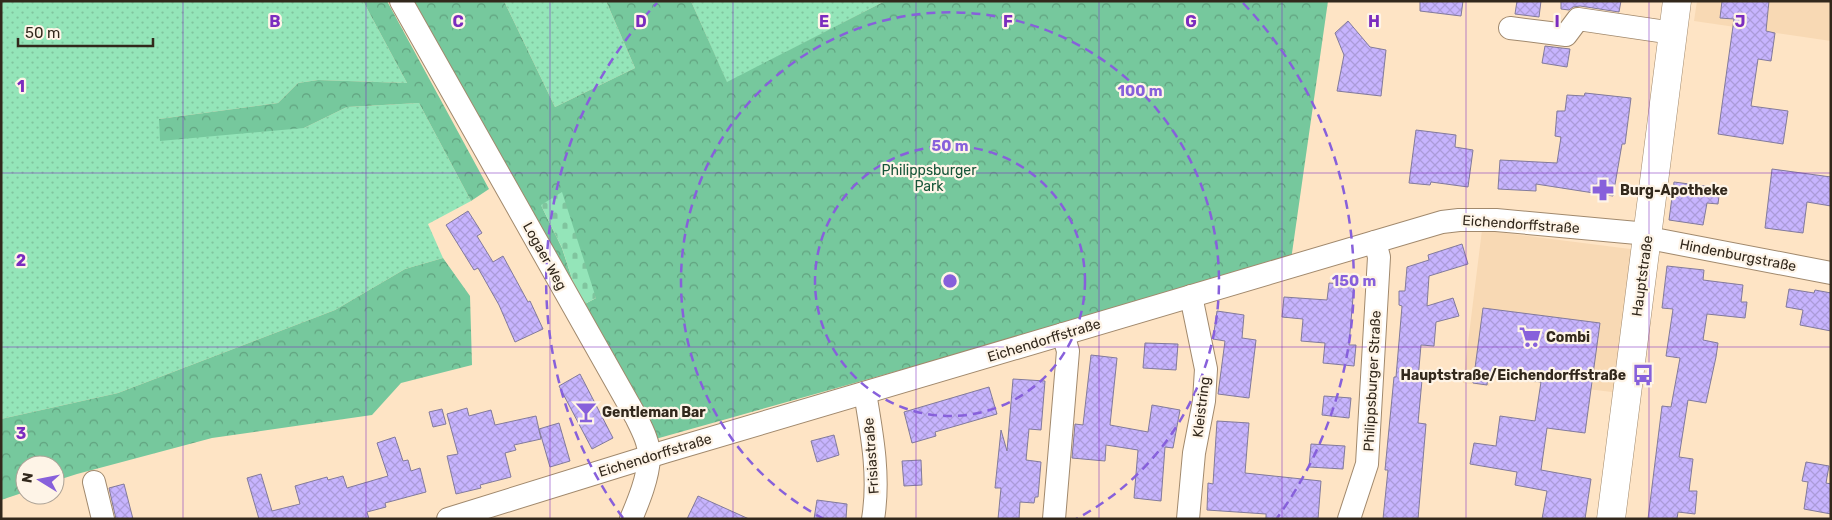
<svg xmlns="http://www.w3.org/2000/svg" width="1832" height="520" font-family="Rubik,sans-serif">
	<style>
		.built { fill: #f8d9b4 }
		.grass { fill: url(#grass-dots) }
		.forest { fill: url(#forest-crowns); fill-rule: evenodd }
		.cemetery { fill: url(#cemetery-stones) }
		.building { fill: url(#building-cross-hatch); stroke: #827a9b }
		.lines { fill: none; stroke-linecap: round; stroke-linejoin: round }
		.minor-casing { stroke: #a1896d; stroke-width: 24 }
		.major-casing { stroke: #a1896d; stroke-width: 29 }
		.minor { stroke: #fff; stroke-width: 22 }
		.major { stroke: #fff; stroke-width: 28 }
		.grid { fill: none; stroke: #7b2cbf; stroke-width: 1; stroke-opacity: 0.55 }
		.ring { fill: none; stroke: #8760db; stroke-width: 2.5; stroke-dasharray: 9 6 }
		.labels { text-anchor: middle; stroke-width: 4.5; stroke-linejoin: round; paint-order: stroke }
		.park-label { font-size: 14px; fill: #165539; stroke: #fef4e7 }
		.poi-label { font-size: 14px; font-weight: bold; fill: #32281c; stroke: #fef4e7; text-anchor: start }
		.street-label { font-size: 14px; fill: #32281c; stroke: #fef4e7 }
		.grid-label { font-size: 16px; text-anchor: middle; font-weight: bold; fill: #7b2cbf; stroke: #fef4e7; stroke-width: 4.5; stroke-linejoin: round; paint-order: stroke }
		.centre { fill: #8760db; stroke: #fef4e7; stroke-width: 2.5 }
		.ring-label { font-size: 15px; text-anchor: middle; font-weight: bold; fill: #8760db; stroke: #fef4e7; stroke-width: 4.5; stroke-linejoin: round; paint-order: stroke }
	</style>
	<defs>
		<pattern id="grass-dots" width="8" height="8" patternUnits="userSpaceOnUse" patternTransform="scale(1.25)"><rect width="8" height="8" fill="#94e5b9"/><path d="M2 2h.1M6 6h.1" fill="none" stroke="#80c49e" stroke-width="1.8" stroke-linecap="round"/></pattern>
		<pattern id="forest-crowns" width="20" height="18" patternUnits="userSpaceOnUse" patternTransform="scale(1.25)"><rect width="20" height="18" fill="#76c89d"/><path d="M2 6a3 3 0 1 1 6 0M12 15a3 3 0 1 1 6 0" fill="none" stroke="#61a27f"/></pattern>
		<pattern id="cemetery-stones" width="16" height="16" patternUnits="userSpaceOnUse" patternTransform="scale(1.25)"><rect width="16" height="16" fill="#94e5b9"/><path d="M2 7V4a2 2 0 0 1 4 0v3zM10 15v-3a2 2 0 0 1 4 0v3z" fill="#80c49e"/></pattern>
		<pattern id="building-cross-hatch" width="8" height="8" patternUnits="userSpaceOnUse" patternTransform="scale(1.25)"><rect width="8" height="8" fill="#c7b4fe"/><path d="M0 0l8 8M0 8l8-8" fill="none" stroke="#ab9bd9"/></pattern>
	</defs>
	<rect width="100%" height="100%" fill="#fee4c5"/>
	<g class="built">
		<path d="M1697,1H1831V41L1694,21Z"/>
		<path d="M1482,230L1638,250L1620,393L1490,377L1489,386L1463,383Z"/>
	</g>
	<g class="grass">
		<path d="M1,1H363L407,83L318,80L298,83L278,103L159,119L304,128L347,107L419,103L471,201L428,224L443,258L405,269L335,310L118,393L1,419Z"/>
		<path d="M504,1H606L635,68L555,107Z"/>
		<path d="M691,1H885L727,83Z"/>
	</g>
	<g class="forest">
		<path d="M363,1H387L489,189L471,201L419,103L347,107L304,128L160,141L159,119L278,103L298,83L318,80L407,83Z"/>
		<path d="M408,1H504L555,107L635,68L606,1H691L727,82L885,1H1328L1291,260L652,440ZM541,205L596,298L581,306L562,248Z"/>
		<path d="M443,258L470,296L472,365L401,383L372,415L212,438L77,474L55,481V465H25V492L1,500V419L118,393L335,310L405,269Z"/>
	</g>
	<path class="cemetery" d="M562,192L596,298L581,306L562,248L541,205Z"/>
	<g class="building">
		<path d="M1420,1H1463L1461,16L1420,11Z"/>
		<path d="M1517,1H1541L1539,17L1515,14Z"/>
		<path d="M1561,1H1621L1619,12L1580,6L1573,7L1569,10L1561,9Z"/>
		<path d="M1722,1H1769L1766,31L1775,33L1771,61L1758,59L1751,106L1788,111L1783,144L1718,134L1734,19L1720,18Z"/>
		<path d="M1348,21L1370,47L1386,50L1381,96L1337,91L1344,55L1335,33Z"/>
		<path d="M1545,46L1570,49L1567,67L1542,63Z"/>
		<path d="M1585,93L1631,98L1625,144H1622L1613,196L1536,184V191L1498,189L1500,160L1557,163L1561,137L1555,136L1557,111H1565L1567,95L1584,96Z"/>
		<path d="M1416,130L1456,135L1455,147L1473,150L1468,187L1431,182L1430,185L1409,183Z"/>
		<path d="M1772,169L1831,177V206L1807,202L1803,233L1765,228Z"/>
		<path d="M1674,182L1720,188L1718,204L1707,203L1703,225L1669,220Z"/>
		<path d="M468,211L482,233L477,236L493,262L503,256L528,302L530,301L543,329L515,342L499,305L478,268L474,270L446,225Z"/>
		<path d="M1462,244L1468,264L1429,276L1427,306L1453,298L1459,316L1436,322L1434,346L1421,345L1418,379L1422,380L1418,423L1426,424L1418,519H1383L1388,470H1385L1394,377H1396L1402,306L1399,305V291H1405L1407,267L1429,260L1428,255Z"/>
		<path d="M1667,266L1704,270L1703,280L1743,285L1741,302H1747L1745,318L1707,314L1703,340L1718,343L1716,357L1706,403L1688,400L1679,457L1693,459L1689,491H1697L1695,514L1678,512L1677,519H1648L1662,406L1671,407L1680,358L1666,356L1673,309L1662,308Z"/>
		<path d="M1329,283L1354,285L1349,345H1356L1354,366L1323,363L1325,343L1301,341L1303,319L1282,317L1284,297L1327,300Z"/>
		<path d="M1789,289L1814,293L1815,290L1831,293V331L1800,325L1803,310L1786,307Z"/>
		<path d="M1483,308L1600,323L1585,433L1547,428L1541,470L1591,479L1585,519H1542L1547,491L1515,485L1517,472L1470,464L1474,443L1496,446L1500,416L1535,421L1541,382L1488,375L1487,385L1473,383Z"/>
		<path d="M1217,311L1244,315L1242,338L1256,340L1249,398L1218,394L1225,341L1213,339Z"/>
		<path d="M1145,343L1178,344L1176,370L1143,368Z"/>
		<path d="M1091,355L1117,358L1110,425L1148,432L1152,405L1180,410L1173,448L1165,447L1161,501L1134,498L1138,450L1106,445L1105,461L1072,458L1075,424L1083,425Z"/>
		<path d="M580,374L613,438L592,449L559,386Z"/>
		<path d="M1013,379L1045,381L1041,430L1029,429L1026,460L1041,462L1038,497H1035L1034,503L1020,502L1019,519H998L1001,488H995L1001,430L1007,451Z"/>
		<path d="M989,387L997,414L935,432L936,436L912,443L904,412Z"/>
		<path d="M1324,396L1351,398L1349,418L1322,415Z"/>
		<path d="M467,408L469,416L491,410L495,425L536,416L541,439L514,445L516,450L505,453L511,477L480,485L481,488L456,494L447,456L458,454L447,414Z"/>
		<path d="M442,409L446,424L433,427L429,412Z"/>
		<path d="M1217,421L1249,423L1245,473L1321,481L1318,519H1266V514L1207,510L1208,483L1213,484Z"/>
		<path d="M559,423L570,461L550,467L539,429Z"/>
		<path d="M834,435L839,455L817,462L811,441Z"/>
		<path d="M395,437L403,461L408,460L411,471L420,468L426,492L385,503L386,507L367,512L369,519H259L247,478L261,474L272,511L300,504L295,486L327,477L328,480L343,476L347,488L388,476L377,443Z"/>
		<path d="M1311,444L1345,446L1343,469L1309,467Z"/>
		<path d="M921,460L922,485L904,486L902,461Z"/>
		<path d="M1806,462L1829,466L1826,483L1831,484V514L1804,509L1808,482L1802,481Z"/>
		<path d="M124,484L133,519H116L109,488Z"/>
		<path d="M698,496L749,519H687Z"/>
		<path d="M817,500L847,504L846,519H814Z"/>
	</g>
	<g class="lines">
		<g class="minor-casing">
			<g id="minor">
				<path d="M401,1L636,417C642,429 650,444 649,458C648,478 639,500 631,519"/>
				<path d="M1510,28L1566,35L1578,19L1673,33"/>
				<path d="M865,393C872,434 880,477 873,519"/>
				<path d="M94,482L103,519"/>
				<path d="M448,519L664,452L1442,222L1459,220H1496L1648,234L1654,239L1831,273"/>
				<path d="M1054,519L1068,351L1063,334"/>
				<path d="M1188,519L1194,453L1204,401L1206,369L1191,296"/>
				<path d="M1349,519L1367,464L1379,257L1375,242"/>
			</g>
		</g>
		<g class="major-casing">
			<path id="major" d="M1611,519L1677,1"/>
		</g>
		<use href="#minor" class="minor"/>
		<use href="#major" class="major"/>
	</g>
	<path class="grid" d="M183,1V519M366,1V519M550,1V519M733,1V519M916,1V519M1099,1V519M1282,1V519M1466,1V519M1649,1V519M1,173H1831M1,347H1831"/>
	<g class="ring">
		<circle cx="950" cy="281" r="135"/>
		<path d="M824 519A269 269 0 1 1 1076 519"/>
		<path d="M623 518A404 404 0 0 1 657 3M1243 3A404 404 0 0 1 1277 518"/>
	</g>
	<defs>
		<g id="pharmacy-bare" transform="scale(1.725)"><path d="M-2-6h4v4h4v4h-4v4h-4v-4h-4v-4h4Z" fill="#8760db" stroke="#fef4e7" stroke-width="2.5" paint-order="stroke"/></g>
		<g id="supermarket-bare" transform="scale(1.725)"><path d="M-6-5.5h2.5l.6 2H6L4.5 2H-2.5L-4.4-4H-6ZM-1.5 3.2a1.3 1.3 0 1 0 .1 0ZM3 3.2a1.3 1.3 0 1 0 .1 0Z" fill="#8760db" stroke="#fef4e7" stroke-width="2.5" paint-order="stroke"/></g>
		<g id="bus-bare" transform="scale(1.725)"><path d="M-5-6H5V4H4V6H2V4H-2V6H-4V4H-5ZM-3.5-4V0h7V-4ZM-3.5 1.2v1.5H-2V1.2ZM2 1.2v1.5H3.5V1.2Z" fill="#8760db" stroke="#fef4e7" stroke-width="2.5" paint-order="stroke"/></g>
		<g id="bar-bare" transform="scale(1.725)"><path d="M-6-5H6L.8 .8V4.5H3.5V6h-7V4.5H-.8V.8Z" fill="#8760db" stroke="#fef4e7" stroke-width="2.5" paint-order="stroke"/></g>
	</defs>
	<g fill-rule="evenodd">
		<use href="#pharmacy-bare" x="1603" y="190"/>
		<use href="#supermarket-bare" x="1530" y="337"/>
		<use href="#bus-bare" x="1643" y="375"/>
		<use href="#bar-bare" x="586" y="412"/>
	</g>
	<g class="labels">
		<g class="park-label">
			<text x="929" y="175">Philippsburger<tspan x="929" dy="16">Park</tspan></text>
		</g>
		<g class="poi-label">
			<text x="1620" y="195">Burg-Apotheke</text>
			<text x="1546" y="342">Combi</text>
			<text x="1626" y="380" text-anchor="end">Hauptstraße/Eichendorffstraße</text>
			<text x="602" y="417">Gentleman Bar</text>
		</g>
		<g class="street-label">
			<text transform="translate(1521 224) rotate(4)" y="5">Eichendorffstraße</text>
			<text transform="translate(1738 255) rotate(11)" y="5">Hindenburgstraße</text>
			<text transform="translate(545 256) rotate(61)" y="5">Logaer Weg</text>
			<text transform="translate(1642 276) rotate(-82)" y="5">Hauptstraße</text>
			<text transform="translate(1044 340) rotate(-17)" y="5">Eichendorffstraße</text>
			<text transform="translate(1372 381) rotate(-87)" y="5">Philippsburger Straße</text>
			<text transform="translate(1201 407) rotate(-83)" y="5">Kleistring</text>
			<text transform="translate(655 455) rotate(-17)" y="5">Eichendorffstraße</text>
			<text transform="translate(871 456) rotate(-94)" y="5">Frisiastraße</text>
		</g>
	</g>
	<g class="grid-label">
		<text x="275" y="27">B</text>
		<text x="458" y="27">C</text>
		<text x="641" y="27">D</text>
		<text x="824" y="27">E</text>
		<text x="1008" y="27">F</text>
		<text x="1191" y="27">G</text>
		<text x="1374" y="27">H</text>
		<text x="1557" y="27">I</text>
		<text x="1740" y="27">J</text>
		<text x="21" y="92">1</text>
		<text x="21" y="266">2</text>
		<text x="21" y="439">3</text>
	</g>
	<circle cx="950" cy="281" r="8" class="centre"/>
	<g class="ring-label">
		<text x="1140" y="96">100 m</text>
		<text x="950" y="151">50 m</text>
		<text x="1354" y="286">150 m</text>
	</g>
	<rect width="1832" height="520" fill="none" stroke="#32281c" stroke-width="5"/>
	<g transform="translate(40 480) rotate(280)"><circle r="24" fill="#fef4e7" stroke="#aca296"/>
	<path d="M0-4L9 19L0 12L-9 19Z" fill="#8760db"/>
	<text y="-8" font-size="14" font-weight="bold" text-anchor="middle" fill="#32281c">N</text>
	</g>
	<path d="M18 38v8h135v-8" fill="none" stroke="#32281c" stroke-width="2.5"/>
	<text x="25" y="38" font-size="15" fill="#32281c" stroke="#fef4e7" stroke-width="4" paint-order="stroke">50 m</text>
</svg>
